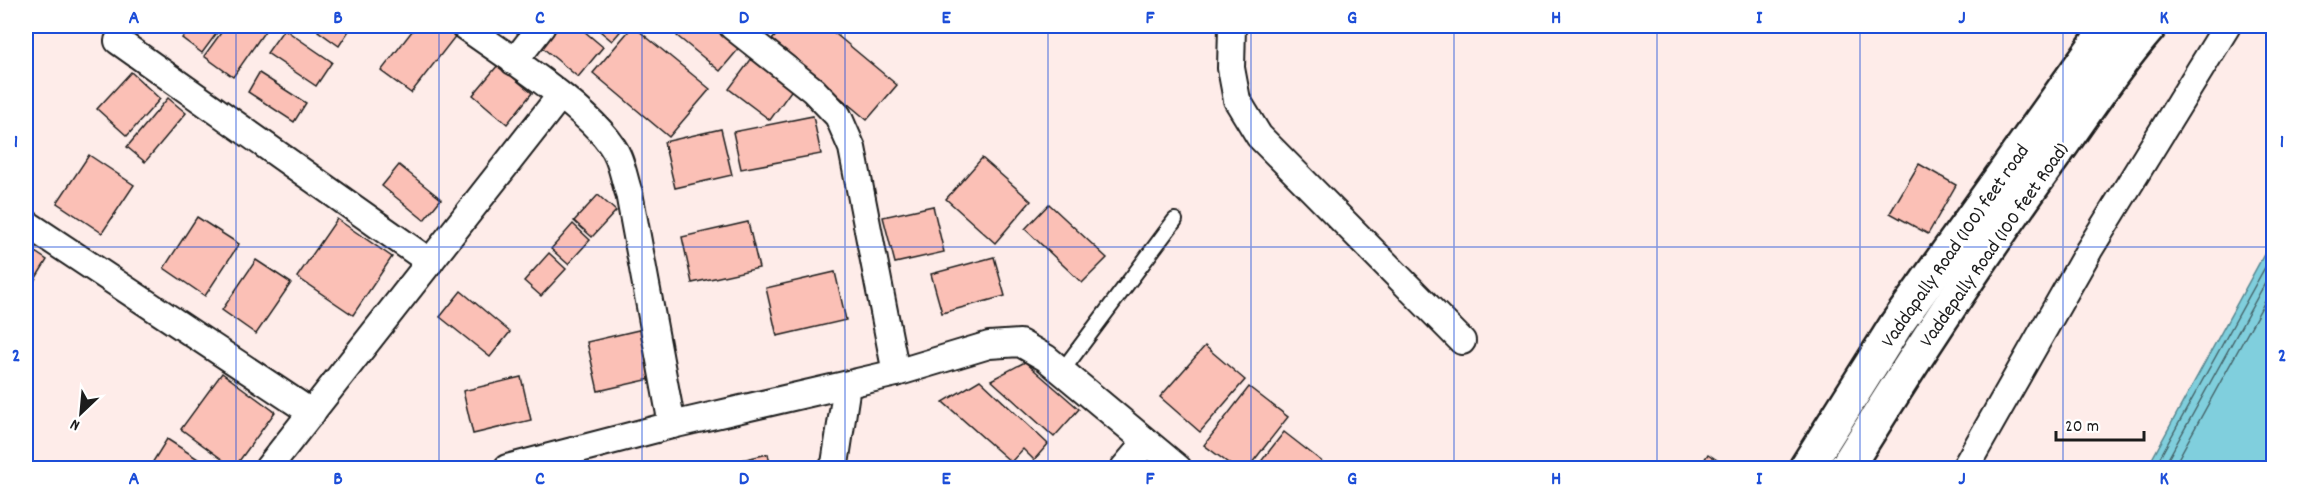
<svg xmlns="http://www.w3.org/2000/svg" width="2299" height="494" font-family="Dekko,sans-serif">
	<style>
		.water { fill: #80cfdd; stroke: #588790; stroke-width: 1.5 }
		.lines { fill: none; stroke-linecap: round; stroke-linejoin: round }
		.shore { stroke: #446469; stroke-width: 1.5 }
		.building { fill: #fbc0b6; stroke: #1c1c1c; stroke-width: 1.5 }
		.service-casing { stroke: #1c1c1c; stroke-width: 18 }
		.minor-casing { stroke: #1c1c1c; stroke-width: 30 }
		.secondary-casing { stroke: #1c1c1c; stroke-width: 38 }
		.service { stroke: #fff; stroke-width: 14 }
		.minor { stroke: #fff; stroke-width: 26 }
		.secondary { stroke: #fff; stroke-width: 33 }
		.grid { fill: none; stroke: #1d4ed8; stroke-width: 1.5; stroke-opacity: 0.55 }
		.labels { text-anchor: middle; stroke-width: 4.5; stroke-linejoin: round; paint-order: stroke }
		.street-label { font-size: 20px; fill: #1c1c1c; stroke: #fff }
		.neatline { fill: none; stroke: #1d4ed8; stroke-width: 2 }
		.grid-label { font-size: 20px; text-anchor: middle; font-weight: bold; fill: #1d4ed8 }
	</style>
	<rect width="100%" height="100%" fill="#feece9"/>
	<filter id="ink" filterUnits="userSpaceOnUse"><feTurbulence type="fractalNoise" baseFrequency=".0167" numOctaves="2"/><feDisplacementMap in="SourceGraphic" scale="12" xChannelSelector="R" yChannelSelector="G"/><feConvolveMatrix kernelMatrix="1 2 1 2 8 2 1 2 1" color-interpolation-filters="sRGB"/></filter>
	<g filter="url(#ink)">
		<path class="water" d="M2273,238V468H2147Z"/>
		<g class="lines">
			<g class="shore">
				<path d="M2154,468L2274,251"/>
				<path d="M2163,468L2274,267"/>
				<path d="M2173,468L2274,285"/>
			</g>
		</g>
		<g class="building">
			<path d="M167,26H181L176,33Z"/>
			<path d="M192,26H222L202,53L182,38Z"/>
			<path d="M226,26H263L267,28L233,77L204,56Z"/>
			<path d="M322,26H352L339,46L318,31Z"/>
			<path d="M416,26H446L457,34L411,93L381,71Z"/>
			<path d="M554,26H578L603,47L578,77L538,44Z"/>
			<path d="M594,26H625L612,41Z"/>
			<path d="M633,26L710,89L669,137L593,73Z"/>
			<path d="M685,26H715L741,46L720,71L677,36Z"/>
			<path d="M784,26H826L897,85L867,120L772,40Z"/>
			<path d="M284,29L332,62L316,86L267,53Z"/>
			<path d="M755,54L796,84L770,120L729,89Z"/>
			<path d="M498,65L532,93L507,124L473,95Z"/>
			<path d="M131,72L160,99L127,136L97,109Z"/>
			<path d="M259,73L306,103L294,122L248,92Z"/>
			<path d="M168,98L186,113L145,162L127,147Z"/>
			<path d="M813,116L821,154L741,169L733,132Z"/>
			<path d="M721,129L732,175L675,188L664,142Z"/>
			<path d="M89,155L134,185L102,233L57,203Z"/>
			<path d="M982,158L1031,201L995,243L946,199Z"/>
			<path d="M1919,164L1956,185L1928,234L1890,213Z"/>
			<path d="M399,165L441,199L424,220L382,186Z"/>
			<path d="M598,195L616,211L592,237L574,221Z"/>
			<path d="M1049,204L1107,258L1082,283L1025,229Z"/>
			<path d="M933,206L944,252L895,263L883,217Z"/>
			<path d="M197,217L239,244L205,296L164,268Z"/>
			<path d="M337,219L392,257L353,315L297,277Z"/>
			<path d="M748,222L759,268L692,283L682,237Z"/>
			<path d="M573,224L590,240L568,264L551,249Z"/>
			<path d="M26,246L47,260L26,294Z"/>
			<path d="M549,253L566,269L541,296L524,281Z"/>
			<path d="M994,257L1005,296L942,313L931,274Z"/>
			<path d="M256,260L291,283L256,334L222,310Z"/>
			<path d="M835,272L846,320L777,336L766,288Z"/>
			<path d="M461,291L510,332L490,357L440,317Z"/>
			<path d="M643,329L655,378L598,391L587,342Z"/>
			<path d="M1205,346L1245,380L1200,432L1160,397Z"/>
			<path d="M1025,362L1079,409L1054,437L991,380Z"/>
			<path d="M222,373L275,412L234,468L181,429Z"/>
			<path d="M521,377L531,420L473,434L463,391Z"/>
			<path d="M980,380L1048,444L1034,460L1023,449L1011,462L943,402Z"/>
			<path d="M1249,387L1288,417L1248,468H1235L1204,445Z"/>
			<path d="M1284,432L1329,467L1328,468H1256Z"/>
			<path d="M167,439L212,468H149Z"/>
			<path d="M768,454L771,468H706Z"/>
			<path d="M1708,454L1729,468H1699Z"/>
		</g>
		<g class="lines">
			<g class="service-casing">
				<path id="service" d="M1062,371L1175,220"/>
			</g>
			<g class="minor-casing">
				<g id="minor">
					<path d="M464,26C502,53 602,116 618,157C623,169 625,182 629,193L672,425"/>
					<path d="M732,26L813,90L838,116L852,148L896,373"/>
					<path d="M1232,26L1231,68L1237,100L1259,136L1462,341"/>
					<path d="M118,41L430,262"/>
					<path d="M514,62L542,26"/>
					<path d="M26,223L312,413"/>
					<path d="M268,468L560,96"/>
					<path d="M507,468L672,425L896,373L989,345L1020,343L1046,358L1178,468"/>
					<path d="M832,468L835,464L847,385"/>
					<path d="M1124,468L1146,442"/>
					<path d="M1965,468L2089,250L2227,26"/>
				</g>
			</g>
			<g class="secondary-casing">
				<g id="secondary">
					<path d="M1806,468L1896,325L2109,26"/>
					<path d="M1846,468C1913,360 1983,253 2058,150C2088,108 2116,65 2150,26"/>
				</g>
			</g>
			<use href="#service" class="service"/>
			<use href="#minor" class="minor"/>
			<use href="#secondary" class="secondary"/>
		</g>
	</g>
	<path class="grid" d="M236,26V468M439,26V468M642,26V468M845,26V468M1048,26V468M1251,26V468M1454,26V468M1657,26V468M1860,26V468M2063,26V468M26,247H2274"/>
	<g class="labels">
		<g class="street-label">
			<text transform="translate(1993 244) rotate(-55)" y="7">Vaddepally Road (100 feet Road)</text>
			<text transform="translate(1954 245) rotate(-55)" y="7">Vaddapally Road (100) feet road</text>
		</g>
	</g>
	<rect width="2299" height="494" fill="none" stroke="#fff" stroke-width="66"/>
	<g transform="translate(81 413) rotate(206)" stroke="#ffffff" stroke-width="4.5" paint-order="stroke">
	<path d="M0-4.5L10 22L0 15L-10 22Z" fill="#1c1c1c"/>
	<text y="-9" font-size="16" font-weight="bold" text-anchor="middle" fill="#1c1c1c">N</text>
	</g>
	<path d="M2056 431v9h88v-9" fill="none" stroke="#1c1c1c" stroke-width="3"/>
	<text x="2065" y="431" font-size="18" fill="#1c1c1c" stroke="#ffffff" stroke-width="4.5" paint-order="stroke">20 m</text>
	<rect x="33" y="33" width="2233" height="428" class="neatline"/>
	<g class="grid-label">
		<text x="134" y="23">A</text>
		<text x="338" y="23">B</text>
		<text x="540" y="23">C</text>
		<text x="744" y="23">D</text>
		<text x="946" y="23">E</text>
		<text x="1150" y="23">F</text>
		<text x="1352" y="23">G</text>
		<text x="1556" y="23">H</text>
		<text x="1759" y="23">I</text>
		<text x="1962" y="23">J</text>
		<text x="2164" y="23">K</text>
		<text x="16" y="147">1</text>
		<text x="2282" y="147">1</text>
		<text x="16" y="361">2</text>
		<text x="2282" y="361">2</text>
		<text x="134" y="484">A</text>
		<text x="338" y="484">B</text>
		<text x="540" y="484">C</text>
		<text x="744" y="484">D</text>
		<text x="946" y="484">E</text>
		<text x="1150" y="484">F</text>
		<text x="1352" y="484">G</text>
		<text x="1556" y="484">H</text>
		<text x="1759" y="484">I</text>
		<text x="1962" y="484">J</text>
		<text x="2164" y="484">K</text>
	</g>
</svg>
